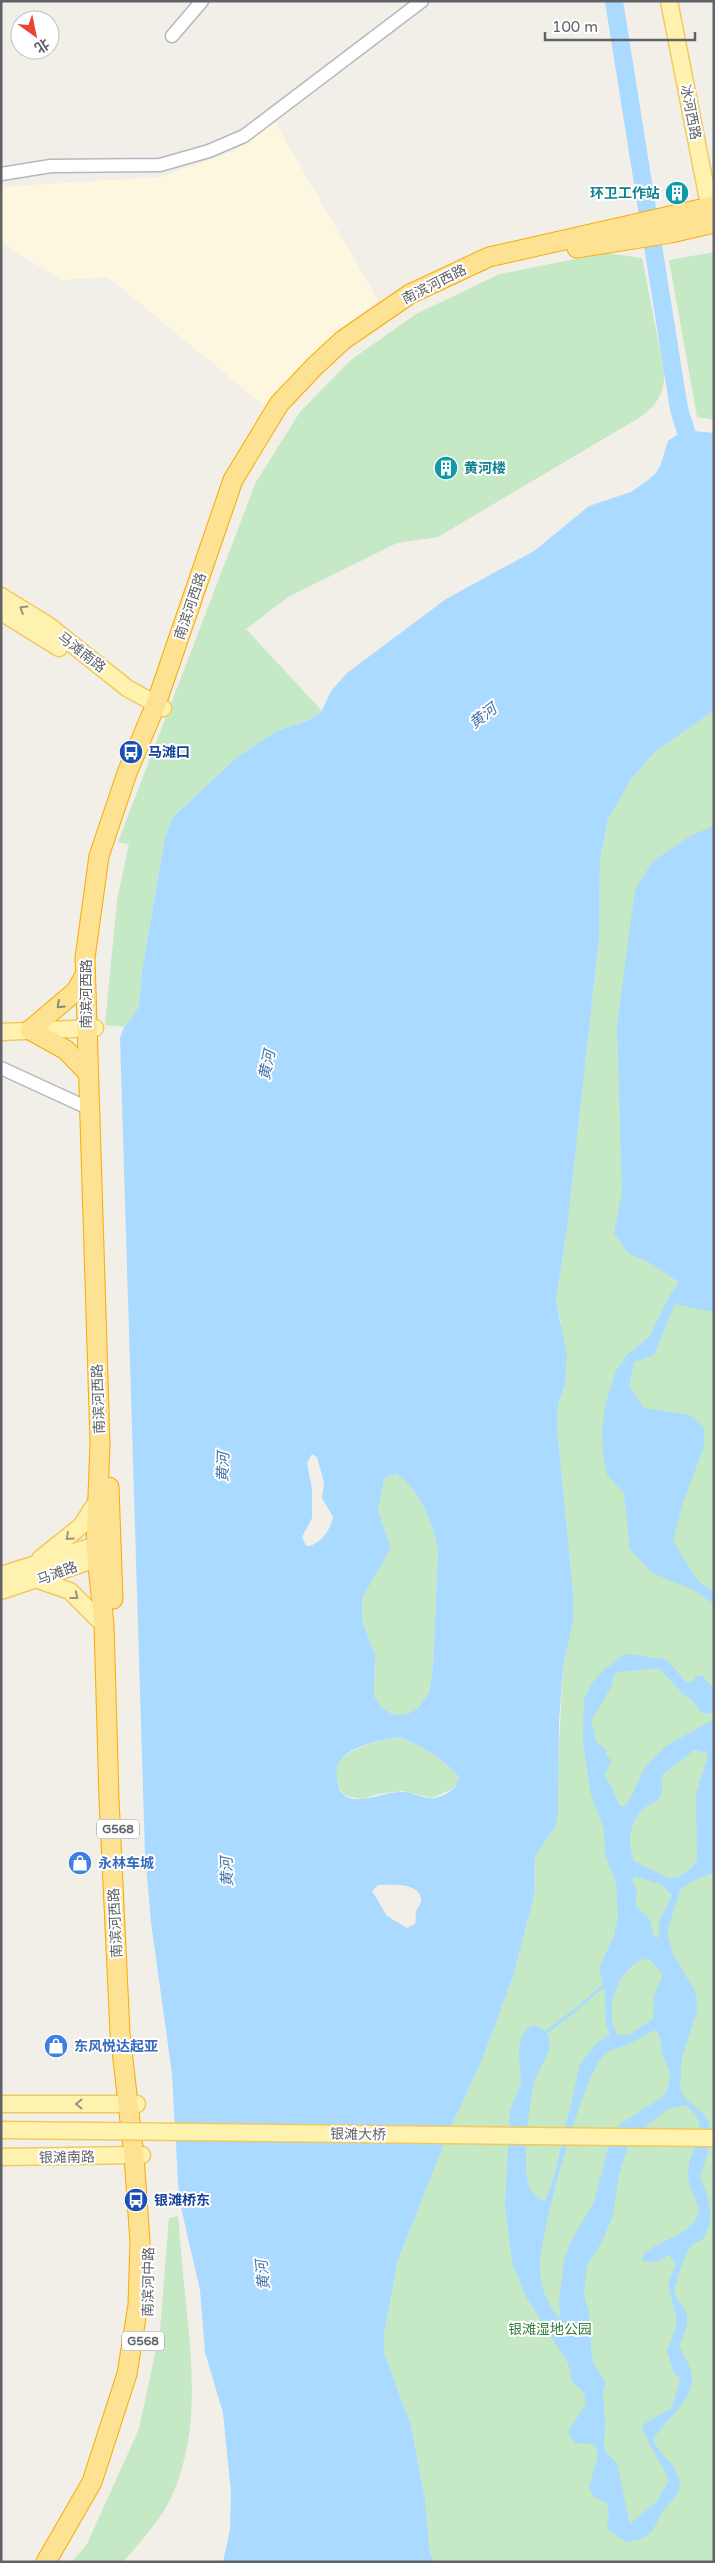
<svg xmlns="http://www.w3.org/2000/svg" width="715" height="2563" font-family="'Varela Round','Noto Sans SC',sans-serif">
	<style>
		.commercial { fill: #fef7e0 }
		.green { fill: #c5e8c5 }
		.water { fill: #aadaff; fill-rule: evenodd }
		.lines { fill: none; stroke-linecap: round; stroke-linejoin: round }
		.stream { stroke: #aadaff; stroke-width: 3 }
		.river { stroke: #aadaff; stroke-width: 18 }
		.minor-casing { stroke: #b5b8bc; stroke-width: 15 }
		.major-casing { stroke: #f2c960; stroke-width: 19 }
		.highway-casing { stroke: #f9ab00; stroke-width: 21 }
		.minor { stroke: #fff; stroke-width: 12 }
		.major { stroke: #fff2af; stroke-width: 16 }
		.highway { stroke: #fde293; stroke-width: 19 }
		.major-bridge-casing { stroke: #f2c960; stroke-width: 19; stroke-linecap: butt }
		.major-bridge { stroke: #fff2af; stroke-width: 16 }
		.oneway { stroke: #979581 }
		.oneway2 { stroke: #8e8975 }
		.labels { text-anchor: middle; stroke-width: 4; stroke-linejoin: round; paint-order: stroke }
		.shield { fill: #fff; stroke: #8f9295; stroke-width: 1 }
		.shield-label { font-size: 12px; font-weight: bold; fill: #5f6368 }
		.street-label { font-size: 14px; fill: #5f6368; stroke: #fff }
		.culture-label { font-size: 14px; font-weight: bold; fill: #0d838f; stroke: #fff; text-anchor: end }
		.transit-label { font-size: 14px; font-weight: bold; fill: #164399; stroke: #fff; text-anchor: start }
		.shop-label { font-size: 14px; font-weight: bold; fill: #366cbe; stroke: #fff; text-anchor: start }
		.park-label { font-size: 14px; fill: #348238; stroke: #fff }
		.water-label { font-size: 15px; font-style: italic; fill: #4174aa; stroke: #fff }
	</style>
	<rect width="100%" height="100%" fill="#f1efe8"/>
	<path class="commercial" d="M273,119L378,300L321,345L274,397L267,408L108,277L61,280L1,242V187L160,177L234,151Z"/>
	<g class="green">
		<path d="M714,252V420L697,417L669,260Z"/>
		<path d="M605,253L642,258L664,370C665,391 659,403 642,416L438,537L397,543L288,597L246,629L322,711L307,721L276,731L236,758L172,818L165,837L142,971L139,1006L130,1021L124,1027L105,1025L117,900L129,844L118,842L256,482L300,412L351,360L416,314L500,274Z"/>
		<path d="M714,710V2562H434L430,2552L425,2499L411,2426L384,2352V2334L398,2260L450,2129L482,2060L514,1974L535,1892L534,1864L536,1855L555,1827L563,1667L573,1622V1591L557,1428L558,1406L565,1384L561,1323L556,1300L567,1229L599,939L600,860L608,819L632,778L654,753Z"/>
		<path d="M396,1473C419,1489 434,1524 438,1552L433,1665L429,1693L417,1709L405,1715H394L382,1708L374,1696L375,1655L362,1620V1597L391,1548L378,1510L384,1479Z"/>
		<path d="M399,1737C417,1743 448,1762 459,1777L455,1788L432,1798L403,1791L378,1794L361,1799L344,1795C313,1755 372,1742 399,1737Z"/>
		<path d="M178,2216C181,2251 184,2286 188,2322C193,2380 197,2435 174,2491C163,2518 142,2540 123,2562H72L87,2544L139,2429L160,2330L169,2218Z"/>
	</g>
	<g class="water">
		<path d="M684,430L714,433V710L654,753L632,778L608,819L600,860L599,939L567,1229L556,1300L567,1356L565,1384L558,1406L557,1428L573,1591V1622L563,1667L559,1723L558,1815L555,1827L536,1855L534,1864L535,1892L514,1974L482,2060L450,2129L398,2260L384,2334V2352L411,2426L425,2499L430,2552L434,2562H223L230,2530L231,2493L223,2413L205,2352L200,2290L179,2199L172,2074L151,1922L145,1854L120,1038L124,1027L130,1021L139,1006L142,971L165,837L172,818L236,758L276,731L307,721L322,711L331,691L347,673L446,599L534,551L589,506L631,492L647,481L656,473L661,464L668,441ZM312,1454L317,1457L324,1483L322,1498L333,1517C331,1529 319,1547 306,1546L302,1537L312,1518V1489L307,1463ZM396,1473C419,1489 434,1524 438,1552L433,1665L429,1693L417,1709L405,1715H394L382,1708L374,1696L375,1655L362,1620V1598L391,1548L378,1510L384,1479ZM399,1737C417,1743 448,1762 459,1777L455,1788C449,1792 442,1797 435,1798C424,1800 412,1791 401,1792C384,1792 360,1805 345,1796C339,1792 338,1785 337,1779C330,1748 378,1741 399,1737ZM378,1885C390,1885 418,1882 421,1898C422,1904 417,1907 416,1912C415,1916 416,1920 415,1924L407,1928L387,1916L372,1891Z"/>
		<path d="M714,826V1312L675,1304L654,1355L634,1362L629,1386L644,1408L690,1415L704,1428V1446L683,1503L673,1541L698,1581L714,1593V1604L692,1589L652,1573L630,1549L624,1493L607,1475L603,1455L602,1431L605,1406L616,1371L628,1354L649,1337L670,1295L679,1282L650,1263L628,1253L614,1233L622,1191L617,1025L635,890L652,862L690,836Z"/>
		<path d="M629,1654L667,1660L686,1682H693L696,1676H702L714,1688V1712L706,1714L700,1712L694,1702L684,1695L659,1668L619,1672L614,1675L611,1687L591,1721L596,1742L606,1749V1755L612,1761L604,1775L612,1787L619,1805L624,1807L628,1803L645,1767L665,1747L714,1719V1873L694,1880L680,1890L667,1933L674,1956L696,1993L697,2011L682,2057L680,2087L685,2098L703,2113L709,2122L710,2145L700,2178C710,2197 715,2219 704,2238C699,2242 692,2243 689,2249C682,2261 679,2276 674,2289C675,2298 681,2303 685,2311C691,2321 683,2336 679,2346C683,2354 688,2362 691,2371C699,2397 665,2419 653,2440C659,2453 670,2460 676,2471C687,2491 671,2500 662,2512C658,2518 656,2527 651,2532C644,2540 634,2540 626,2542L607,2529L609,2512L606,2502L595,2498L589,2488L597,2459V2448L592,2444L575,2443L568,2432L586,2404L584,2393L572,2381L568,2363L525,2295L512,2262L505,2207L510,2111L521,2083L519,2050L521,2038L527,2029L533,2025C539,2028 545,2028 548,2035C555,2052 536,2071 533,2086C529,2106 522,2168 529,2186C532,2194 538,2198 545,2202L554,2177L580,2064L595,2045L610,2034L606,2026L605,1993L599,1969L614,1935L618,1917L616,1883L605,1854L604,1830L591,1794L583,1743L584,1699L592,1683L605,1669L623,1655ZM694,1750L707,1753L708,1756L696,1794L697,1860C691,1870 681,1879 669,1878L634,1861C624,1837 633,1808 659,1800L663,1787L661,1776ZM635,1876L662,1885L672,1895L659,1921V1936L657,1938L653,1935C650,1912 648,1919 635,1905L637,1890L632,1880ZM642,1959L650,1960L663,1975L654,1996L653,2019L629,2035H618C602,2011 618,1971 642,1959ZM657,2030L661,2041V2052L670,2072L669,2084L664,2096L619,2125L610,2140L594,2202L570,2243L564,2261L559,2303L560,2319C548,2305 541,2290 540,2271C538,2239 582,2078 603,2056C610,2048 618,2049 627,2045C638,2040 645,2033 657,2030ZM685,2105C715,2125 690,2145 688,2171C686,2186 698,2198 699,2212C692,2236 659,2239 643,2255V2261L655,2262L669,2255L676,2263L668,2285L676,2317V2328L667,2351L673,2370L680,2380L672,2408L645,2423L642,2428C649,2447 662,2462 669,2481L657,2501L630,2524L617,2464L605,2451L604,2445L605,2421L603,2393L606,2382C598,2372 592,2363 591,2349C590,2336 595,2335 588,2322L590,2317L584,2295L587,2265L603,2240L613,2215L619,2174L628,2147L650,2122L669,2109Z"/>
	</g>
	<g class="lines">
		<path class="stream" d="M546,2032L577,2009L605,1984"/>
		<path class="river" d="M614,1L679,409L692,451"/>
		<g class="minor-casing">
			<g id="minor">
				<path d="M172,36L202,1"/>
				<path d="M1,174L51,166L160,165L209,151L244,136L422,1"/>
				<path d="M1,1068L88,1108"/>
			</g>
		</g>
		<g class="major-casing">
			<g id="major">
				<path d="M669,1L712,220"/>
				<path d="M1,596L48,625L127,688L163,708"/>
				<path d="M1,612L59,648"/>
				<path d="M1,1032L95,1028"/>
				<path d="M40,1559L81,1526L98,1500"/>
				<path d="M1,1575L106,1542"/>
				<path d="M38,1580L70,1591L104,1625"/>
				<path d="M1,1591L108,1555"/>
				<path d="M1,2104H137"/>
				<path d="M1,2157L142,2155"/>
			</g>
		</g>
		<g class="highway-casing">
			<g id="highway">
				<path d="M577,248L671,233L714,223"/>
				<path d="M85,975L76,991L30,1030L66,1050L87,1072"/>
				<path d="M109,1487L113,1599"/>
				<path d="M46,2562L92,2482L127,2374L138,2305L140,2242L134,2156L120,2033L109,1799L104,1625L96,1546L100,1443L85,958L99,856L127,773L156,704L233,480L279,404L314,367L343,340L410,294L489,257L714,206"/>
			</g>
		</g>
		<use href="#minor" class="minor"/>
		<use href="#major" class="major"/>
		<use href="#highway" class="highway"/>
		<g class="major-bridge-casing">
			<path id="major-bridge" d="M1,2130L714,2138"/>
		</g>
		<use href="#major-bridge" class="major-bridge"/>
	</g>
	<defs><path id="oneway-chevron" d="M-2-3.5L2.5 0L-2 3.5" fill="none" stroke-width="1.6" stroke-linecap="round" stroke-linejoin="round" transform="scale(1.25)"/></defs>
	<g class="oneway">
		<use href="#oneway-chevron" transform="translate(23 609) rotate(-148)"/>
		<use href="#oneway-chevron" transform="translate(69 1537) rotate(138)"/>
		<use href="#oneway-chevron" transform="translate(75 1596) rotate(38)"/>
		<use href="#oneway-chevron" transform="translate(79 2104) rotate(-180)"/>
	</g>
	<use class="oneway2" href="#oneway-chevron" transform="translate(60 1005) rotate(137)"/>
	<defs>
		<g id="building-disc" transform="scale(1.25)"><circle r="9.5" fill="#0f9aa8" stroke="#fff"/><path d="M-4-6H4V6H1V3H-1V6H-4ZM-2.5-4.3h1.7v1.8h-1.7ZM.8-4.3h1.7v1.8H.8ZM-2.5-1h1.7V.8h-1.7ZM.8-1h1.7V.8H.8Z" fill="#fff"/></g>
		<g id="bus-disc" transform="scale(1.25)"><circle r="9.5" fill="#1a4fb4" stroke="#fff"/><path d="M-5-6H5V4H4V6H2V4H-2V6H-4V4H-5ZM-3.5-4V0h7V-4ZM-3.5 1.2v1.5H-2V1.2ZM2 1.2v1.5H3.5V1.2Z" fill="#fff"/></g>
		<g id="shop-disc" transform="scale(1.25)"><circle r="9.5" fill="#3f7fe0" stroke="#fff"/><path d="M-5-2.5h2.3a2.7 3.5 0 0 1 5.4 0H5L5.5 6h-11ZM-1.5-2.5h3a1.5 2.3 0 0 0-3 0Z" fill="#fff"/></g>
	</defs>
	<g fill-rule="evenodd">
		<use href="#building-disc" x="677" y="193"/>
		<use href="#building-disc" x="446" y="468"/>
		<use href="#bus-disc" x="131" y="752"/>
		<use href="#shop-disc" x="80" y="1863"/>
		<use href="#shop-disc" x="56" y="2046"/>
		<use href="#bus-disc" x="136" y="2200"/>
	</g>
	<g class="labels">
		<g class="shield">
			<rect x="97" y="1819.5" width="42" height="19" rx="4"/>
			<rect x="122" y="2331.5" width="42" height="19" rx="4"/>
		</g>
		<g class="shield-label">
			<text x="118" y="1833">G568</text>
			<text x="143" y="2345">G568</text>
		</g>
		<g class="street-label">
			<text transform="translate(691 112) rotate(79)" y="5">冰河西路</text>
			<text transform="translate(434 284) rotate(-27)" y="5">南滨河西路</text>
			<text transform="translate(190 606) rotate(-71)" y="5">南滨河西路</text>
			<text transform="translate(82 652) rotate(38)" y="5">马滩南路</text>
			<text transform="translate(86 994) rotate(-90)" y="5">南滨河西路</text>
			<text transform="translate(98 1399) rotate(-92)" y="5">南滨河西路</text>
			<text transform="translate(57 1573) rotate(-20)" y="5">马滩路</text>
			<text transform="translate(115 1923) rotate(-93)" y="5">南滨河西路</text>
			<text transform="translate(358 2134) rotate(1)" y="5">银滩大桥</text>
			<text transform="translate(67 2157) rotate(-1)" y="5">银滩南路</text>
			<text transform="translate(148 2282) rotate(-89)" y="5">南滨河中路</text>
		</g>
		<g class="culture-label">
			<text x="660" y="198">环卫工作站</text>
			<text x="464" y="473" text-anchor="start">黄河楼</text>
		</g>
		<g class="transit-label">
			<text x="148" y="757">马滩口</text>
			<text x="154" y="2205">银滩桥东</text>
		</g>
		<g class="shop-label">
			<text x="98" y="1868">永林车城</text>
			<text x="74" y="2051">东风悦达起亚</text>
		</g>
		<g class="park-label">
			<text x="550" y="2334">银滩湿地公园</text>
		</g>
		<g class="water-label">
			<text transform="translate(483 716) rotate(-38)" y="5">黄河</text>
			<text transform="translate(267 1065) rotate(-79)" y="5">黄河</text>
			<text transform="translate(223 1467) rotate(-88)" y="5">黄河</text>
			<text transform="translate(227 1872) rotate(-92)" y="5">黄河</text>
			<text transform="translate(263 2275) rotate(-96)" y="5">黄河</text>
		</g>
	</g>
	<rect width="715" height="2563" fill="none" stroke="#5f6368" stroke-width="5"/>
	<g transform="translate(35 35) rotate(147)"><circle r="24" fill="#ffffff" stroke="#bfc1c3"/>
	<path d="M0-4L9 19L0 12L-9 19Z" fill="#ea4335"/>
	<text y="-8" font-size="14" font-weight="bold" text-anchor="middle" fill="#5f6368">北</text>
	</g>
	<path d="M545 32v8h150v-8" fill="none" stroke="#5f6368" stroke-width="2.5"/>
	<text x="552" y="32" font-size="15" fill="#5f6368" stroke="#ffffff" stroke-width="4" paint-order="stroke">100 m</text>
</svg>
